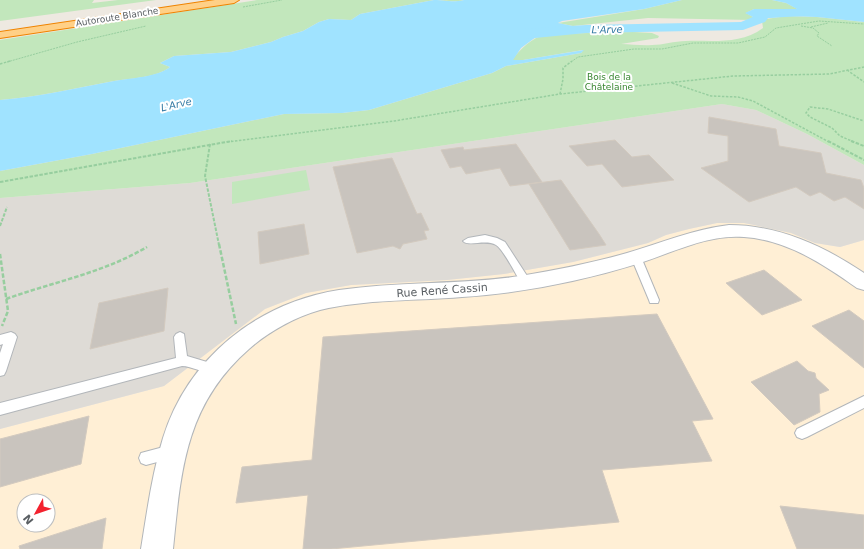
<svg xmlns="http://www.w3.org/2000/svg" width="864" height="549" font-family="'DejaVu Sans',sans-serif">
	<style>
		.commercial { fill: #ffefd5; fill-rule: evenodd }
		.industrial { fill: #dedbd6 }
		.green { fill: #c2e7bc }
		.water { fill: #a0e3ff }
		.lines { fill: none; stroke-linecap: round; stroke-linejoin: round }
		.river { fill: #a0e3ff; fill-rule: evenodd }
		.building { fill: #c9c4be; stroke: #d3cabf }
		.service-casing { stroke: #b2b6ba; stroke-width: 2 }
		.minor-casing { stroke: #b2b6ba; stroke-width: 2 }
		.motorway-casing { stroke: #ef8300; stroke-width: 2 }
		.path-far3 { stroke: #97ce9f; stroke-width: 1; stroke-dasharray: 2 1; stroke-linecap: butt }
		.path-far2 { stroke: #97ce9f; stroke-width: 1.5; stroke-dasharray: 2.5 1.5; stroke-linecap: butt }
		.path-far1 { stroke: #97ce9f; stroke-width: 2; stroke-dasharray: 3.5 1.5; stroke-linecap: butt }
		.path { stroke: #97ce9f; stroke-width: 2.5; stroke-dasharray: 4.5 2; stroke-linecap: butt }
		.service { fill: #fff; fill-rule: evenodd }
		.minor { fill: #fff; fill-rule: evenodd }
		.motorway { fill: #ffd087; fill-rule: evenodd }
		.labels { text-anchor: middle; stroke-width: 4; stroke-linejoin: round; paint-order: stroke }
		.far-street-label { font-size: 9px; fill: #5a5f63; stroke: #fff }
		.far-park-label { font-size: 9px; fill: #37852f; stroke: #fff }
		.far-water-label { font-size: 10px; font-style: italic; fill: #337aa4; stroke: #fff }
		.street-label { font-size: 11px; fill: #5a5f63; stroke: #fff }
	</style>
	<rect width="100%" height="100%" fill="#eee9e1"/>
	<path class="commercial" d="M717,223H744L754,225L791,233L815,243L840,247L864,240V549H0V429L164,386L265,309L306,293L351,285L447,280L504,274L573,262L648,243L666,235L689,229ZM24,501H48V525H24Z"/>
	<path class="industrial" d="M722,104L756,110L807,134L864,165V240L840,247L815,243L791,233L754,225L744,223H717L689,229L666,235L648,243L573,262L504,274L447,280L351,285L306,293L265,309L164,386L0,429V198L190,183Z"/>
	<g class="green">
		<path d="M0,0H94L92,3L118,0H156L0,21Z"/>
		<path d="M257,0H464C451,3 447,0 434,0L360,14L351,20L329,19L319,22L303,31L283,37L271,42L231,52L174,56L160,63L170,67C156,78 132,78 114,81C76,88 39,97 0,100V40Z"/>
		<path d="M682,0H772L786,3L798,9H754L746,13L755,18L753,20L648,18L573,26L558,23L644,9Z"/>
		<path d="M787,16L817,17L864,22V165L807,134L756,110L722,104L190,183L0,198V171L92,154L284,114L342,113L369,110L492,73L506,66L581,53L583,50L523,60H512C522,47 531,39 546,34L633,32L652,33L659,36L658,38L621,44C631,44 642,46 652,45C663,45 674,41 686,41C713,40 740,45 763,28L762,21L766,19Z"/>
		<path d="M306,170L310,190L232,204V182Z"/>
	</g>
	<g class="water">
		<path d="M434,0C447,0 451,3 464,0H682L644,9L562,21L558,23L573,26L561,33L546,34L536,37L521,48L513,60H523L584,50L581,53L506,66L492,73L369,110L342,113L284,114L92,154L0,171V100C39,97 76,88 114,81C130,78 158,77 170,67L160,63L174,56L231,52L271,42L283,37L303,31L319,22L329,19L351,20L360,14Z"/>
		<path d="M772,0H864V22L817,17L787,16L760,19L755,18L745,13L754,9H797L786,3Z"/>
	</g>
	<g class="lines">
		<path class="river" d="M798,9L803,10L805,13L803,16L768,18L765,22L743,30L586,33L525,39L520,37L517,34L520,31L525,29L586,25L741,22L755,16L758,11L763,10Z"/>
	</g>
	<g class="building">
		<path d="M709,117L776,129L779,146L821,153L826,173L861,180L864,188V209L845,197L834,201L820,192L810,196L796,187L749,202L701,168L728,161V136L708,133Z"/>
		<path d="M615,140L632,157L649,155L674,180L622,187L602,164L587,166L569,146Z"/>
		<path d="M516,144L542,182L510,186L500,168L466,174L461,166L450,168L441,150L463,147L464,150Z"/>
		<path d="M392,158L417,214L421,213L429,230L424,231L427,239L403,244L400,249L393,246L357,253L333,167Z"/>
		<path d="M561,180L599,234L606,245L570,250L529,184Z"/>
		<path d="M304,224L309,254L260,264L258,232Z"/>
		<path d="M764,270L802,300L762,315L726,283Z"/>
		<path d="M168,288L164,331L90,349L99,303Z"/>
		<path d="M849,310L864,321V368L812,326Z"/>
		<path d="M657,314L713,419L692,421L712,461L602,470L619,522L331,549H303L308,495L236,503L242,467L312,460L323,337Z"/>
		<path d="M797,361L808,371L815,373L816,378L829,390L819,394L820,412L794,425L751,382Z"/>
		<path d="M89,416L81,464L0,487V439Z"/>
		<path d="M780,506L864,515V549H797Z"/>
		<path d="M106,518L102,549H20L19,546Z"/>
	</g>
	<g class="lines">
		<g class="service-casing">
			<g id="service">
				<path d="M485,235L497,238L505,242L531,282L530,285H522C517,276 503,249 496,245C486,239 468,247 463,241L468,238Z"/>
				<path d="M636,254L641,257L659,300L658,303H650L649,300L631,257Z"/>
				<path d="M11,332L15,334L17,337L6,371L4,375L0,376V353L3,344L0,345V335Z"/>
				<path d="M180,332L184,334L187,356L217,365L219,369L217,373C208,376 193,366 182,366L0,415V403L176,358L174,337L176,334Z"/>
				<path d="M864,396V408L807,437L802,439L797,437L795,433L797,429Z"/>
				<path d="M171,445L176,447L178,452L176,457L146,465L141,463L139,458L141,453Z"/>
			</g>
		</g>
		<g class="minor-casing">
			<path id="minor" d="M729,225C779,225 824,246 864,273V290L857,288C823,264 787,240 744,237C708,234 674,252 640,263C582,281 523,293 462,297C415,301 366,299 320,310C295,317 268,332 249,349C185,405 181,470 173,549H141C147,512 152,474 163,438C188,358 257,303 339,290C399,281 460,285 520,276C556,270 592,263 627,253C661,243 694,229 729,225Z"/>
		</g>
		<g class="motorway-casing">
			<path id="motorway" d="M215,0H239L234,3L0,38V32Z"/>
		</g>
		<g class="path-far3">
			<path d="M243,7L282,0"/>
			<path d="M801,26L813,28L819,33L817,36L832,46"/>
			<path d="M811,27L828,23"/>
			<path d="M7,62L77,42L146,26"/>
			<path d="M571,62L578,57L634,49H662L693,43H738L765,37L776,28L819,21L864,24"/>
		</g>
		<g class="path-far2">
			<path d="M0,64L10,61"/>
			<path d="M847,70L864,82"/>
			<path d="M672,83L711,96L738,97L753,101L829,142"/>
			<path d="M560,94L563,79V68L572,61"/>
			<path d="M227,142L394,121L560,94L733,76L829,74L864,67"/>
			<path d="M854,142L840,136L832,128L810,117L806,113L810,107L828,109L864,121"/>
		</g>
		<g class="path-far1">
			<path d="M828,141L864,160"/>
			<path d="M851,141L864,146"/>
			<path d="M210,144L205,176L219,245"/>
			<path d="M0,182L232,141"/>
			<path d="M0,226L7,207"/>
		</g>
		<g class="path">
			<path d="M219,244L236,324"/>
			<path d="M0,254L8,311L2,326"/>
			<path d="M6,299C53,282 103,273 147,247"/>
		</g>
		<use href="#service" class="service"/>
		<use href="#minor" class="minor"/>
		<use href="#motorway" class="motorway"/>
	</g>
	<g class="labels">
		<g class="far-street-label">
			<text transform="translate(117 17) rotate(-9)" y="3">Autoroute Blanche</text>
		</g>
		<g class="far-park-label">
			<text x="609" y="80">Bois de la<tspan x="609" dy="10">Châtelaine</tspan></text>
		</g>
		<g class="far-water-label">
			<text transform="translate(607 29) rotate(-1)" y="4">L'Arve</text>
			<text transform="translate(176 104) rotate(-13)" y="4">L'Arve</text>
		</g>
		<g class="street-label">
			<text transform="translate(442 290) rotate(-4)" y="4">Rue René Cassin</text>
		</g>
	</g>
	<g transform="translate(36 513) rotate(230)"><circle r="19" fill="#ffffff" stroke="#bdbfc1"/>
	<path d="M0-3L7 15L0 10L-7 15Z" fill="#f3222f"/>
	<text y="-6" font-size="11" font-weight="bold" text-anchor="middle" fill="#5a5f63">N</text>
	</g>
</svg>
